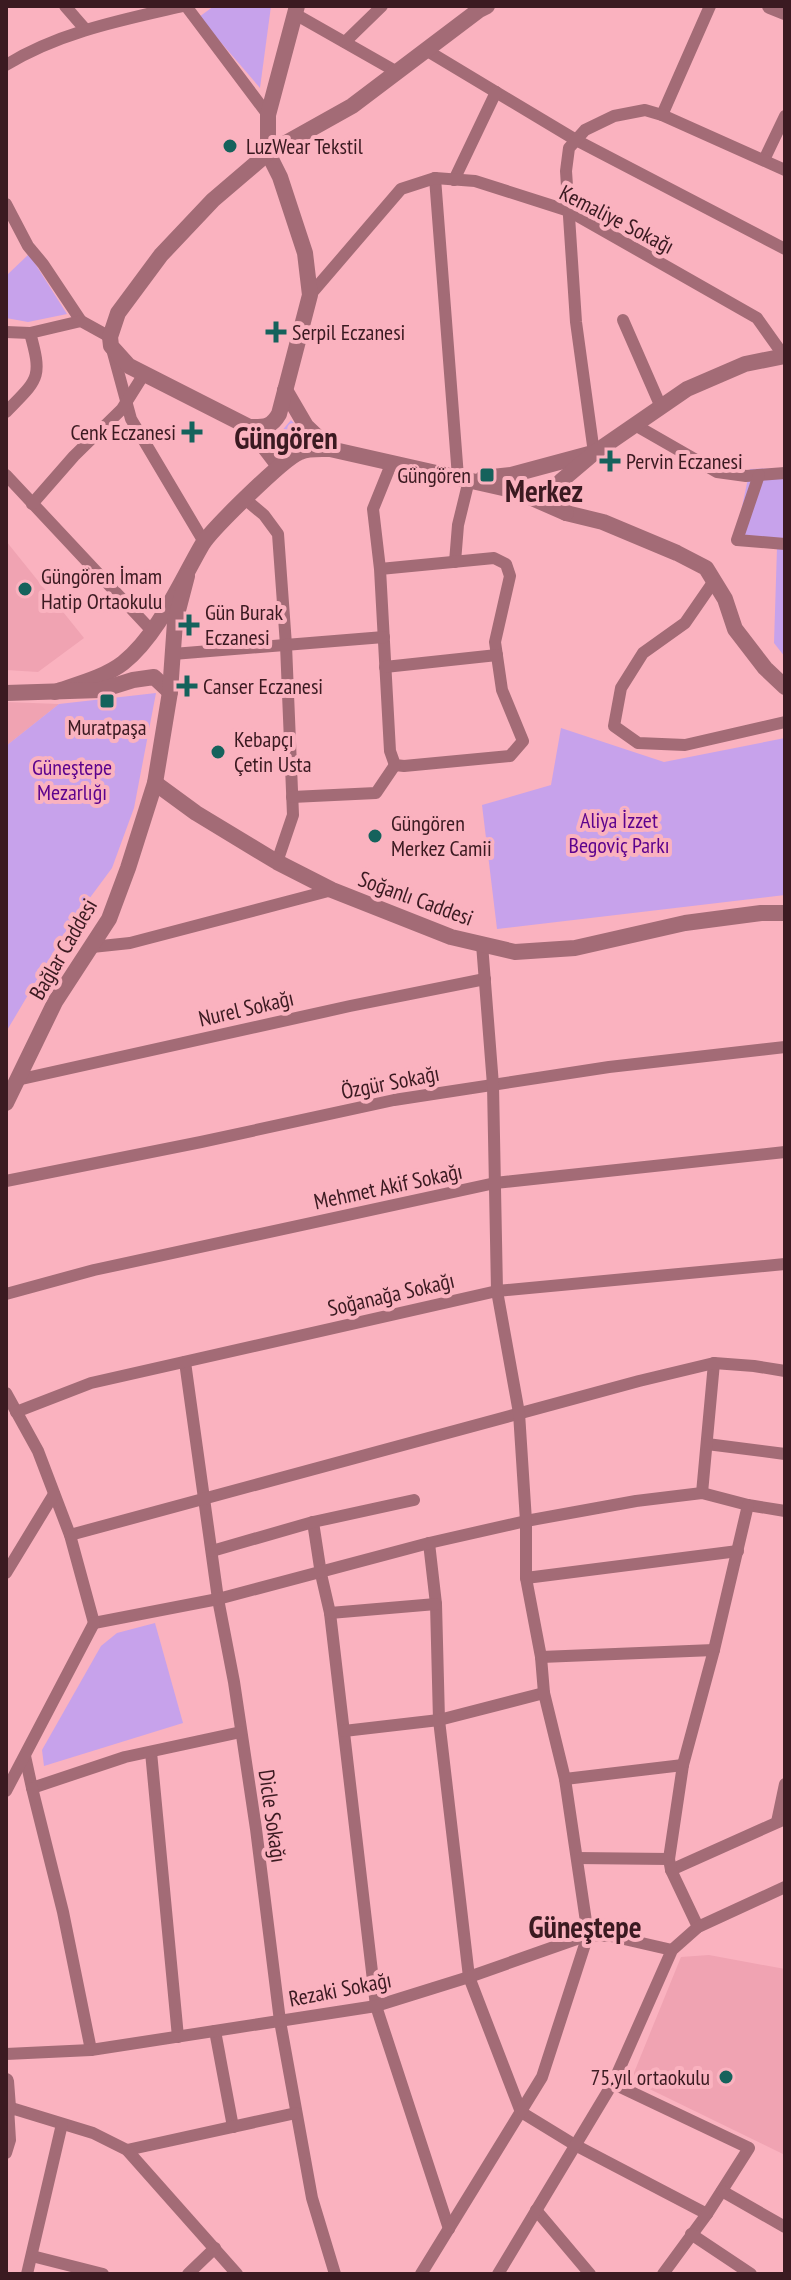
<svg xmlns="http://www.w3.org/2000/svg" width="791" height="2280" font-family="'PT Sans Narrow',sans-serif">
	<style>
		.built { fill: #f0a3b2 }
		.green { fill: #c7a2eb }
		.lines { fill: none; stroke-linecap: round; stroke-linejoin: round }
		.minor { stroke: #a36b76; stroke-width: 12 }
		.tertiary { stroke: #a36b76; stroke-width: 16 }
		.poi-dot { fill: #15625c; stroke: #fab2bf; stroke-width: 3 }
		.labels { text-anchor: middle; stroke-width: 8; stroke-linejoin: round; paint-order: stroke }
		.poi-label { font-size: 22px; fill: #3b1a21; stroke: #fab2bf; text-anchor: start }
		.street-label { font-size: 22px; fill: #3b1a21; stroke: #fab2bf }
		.park-label { font-size: 22px; fill: #5c028d; stroke: #fab2bf }
		.district-label { font-size: 30px; font-weight: bold; fill: #3b1a21; stroke: #fab2bf }
	</style>
	<rect width="100%" height="100%" fill="#fab2bf"/>
	<g class="built">
		<path d="M6,541L84,638L38,672L6,670Z"/>
		<path d="M6,702L59,704L6,746Z"/>
		<path d="M709,1955L785,1969V2155L631,2080L681,1957Z"/>
	</g>
	<g class="green">
		<path d="M214,6H271L260,88L199,17Z"/>
		<path d="M29,254L67,314L28,322L6,318V276Z"/>
		<path d="M291,420L307,438L277,450L270,441L280,433Z"/>
		<path d="M785,468V657L774,643L777,548L735,540L750,469Z"/>
		<path d="M156,693L134,808L112,868L69,926L6,1032V746L59,704Z"/>
		<path d="M561,728L664,762L785,738V895L497,929L482,805L551,785Z"/>
		<path d="M155,1623L183,1723L44,1766L42,1750L101,1646L117,1633Z"/>
	</g>
	<g class="lines">
		<g class="minor">
			<path d="M65,6L85,29"/>
			<path d="M186,6L268,115"/>
			<path d="M295,14L397,72"/>
			<path d="M345,42L382,6"/>
			<path d="M426,50L576,140L785,249"/>
			<path d="M6,65C60,32 122,20 183,6"/>
			<path d="M662,115L710,6"/>
			<path d="M764,160L785,116"/>
			<path d="M435,178L458,477"/>
			<path d="M454,180L496,92"/>
			<path d="M6,204L28,246L43,264L81,321"/>
			<path d="M310,295L401,189L435,178L475,181L569,211L757,318L784,356"/>
			<path d="M623,320L661,407"/>
			<path d="M6,332L30,333L81,321L110,337"/>
			<path d="M112,349L131,419L204,542"/>
			<path d="M6,412C38,379 43,379 30,333"/>
			<path d="M635,425L717,472L746,476L785,473"/>
			<path d="M594,453L576,322L566,171L569,148L585,130L614,116L645,110L662,115L785,170"/>
			<path d="M6,475L152,631"/>
			<path d="M759,475L737,540L785,544"/>
			<path d="M246,500L264,515L278,534L286,645L293,815L277,862"/>
			<path d="M32,504L74,456L122,409L144,374"/>
			<path d="M455,562L458,525L469,480"/>
			<path d="M380,569L494,558L506,564L510,576L495,642L502,690L523,741L510,756L404,766L395,765L390,751L380,569L373,509L392,462"/>
			<path d="M714,581L685,623L643,653L621,688L614,726L638,743L685,745L785,722"/>
			<path d="M173,654L384,637"/>
			<path d="M385,667L497,655"/>
			<path d="M292,797L376,793L395,765"/>
			<path d="M92,947L130,943L332,890"/>
			<path d="M17,1080L350,1006L485,979"/>
			<path d="M6,1181L201,1142L394,1100L609,1067L785,1047"/>
			<path d="M6,1294L94,1270L495,1183L785,1152"/>
			<path d="M185,1362L218,1599L234,1682L256,1829L280,2021L312,2198L335,2274"/>
			<path d="M6,1393L38,1451L70,1535L94,1623"/>
			<path d="M16,1412L91,1383L497,1291L785,1264"/>
			<path d="M707,1444L785,1454"/>
			<path d="M702,1493L714,1363"/>
			<path d="M313,1522L321,1574L330,1613L376,2006L449,2229"/>
			<path d="M70,1535L639,1381L714,1363L754,1366L785,1371"/>
			<path d="M429,1543L436,1604L439,1720L469,1977L521,2112L575,2145L707,2214"/>
			<path d="M212,1551L313,1522L414,1500"/>
			<path d="M6,1573L54,1494"/>
			<path d="M526,1578L738,1551"/>
			<path d="M330,1613L436,1604"/>
			<path d="M94,1623L218,1599L429,1543L526,1521L636,1501L702,1493L748,1505L785,1511"/>
			<path d="M541,1657L714,1650"/>
			<path d="M344,1731L439,1720L544,1693"/>
			<path d="M151,1752L178,2037"/>
			<path d="M25,1756L32,1788L125,1757L241,1732"/>
			<path d="M565,1779L683,1765"/>
			<path d="M32,1788L63,1912L91,2050"/>
			<path d="M6,1791L94,1623"/>
			<path d="M777,1822L785,1784"/>
			<path d="M577,1858L669,1859"/>
			<path d="M671,1870L785,1819"/>
			<path d="M698,1927L671,1870L669,1859L683,1765L714,1650L748,1505"/>
			<path d="M215,2031L233,2127"/>
			<path d="M6,2054L91,2050L376,2006L469,1977L588,1935L611,1936L672,1950"/>
			<path d="M612,2083L749,2148L707,2214L663,2274"/>
			<path d="M127,2150L296,2113"/>
			<path d="M6,2153L10,2140L8,2107L93,2133L127,2150L237,2274"/>
			<path d="M722,2191L785,2227"/>
			<path d="M536,2210L590,2274"/>
			<path d="M691,2234L751,2274"/>
			<path d="M32,2256L103,2274"/>
			<path d="M27,2274L62,2124"/>
			<path d="M188,2274L215,2248"/>
			<path d="M421,2274L542,2077L588,1935L565,1779L544,1693L541,1657L526,1578V1521L519,1413L497,1291L493,1085L482,944"/>
			<path d="M498,2274L614,2081L672,1950L698,1927L785,1887"/>
		</g>
		<g class="tertiary">
			<path d="M770,6L785,12"/>
			<path d="M285,390L306,426L330,449L516,491L566,513L603,522L677,553L706,568L725,599L735,629L765,668L785,687"/>
			<path d="M249,427C264,427 271,428 279,414L310,295L305,253L280,177L268,153V115L297,6"/>
			<path d="M279,466L249,427L129,366L111,346L110,337L118,313L161,255L213,200L268,153L352,106L479,10L487,6"/>
			<path d="M483,478L511,475L589,454"/>
			<path d="M566,513L557,497L561,481L594,453L687,389L745,364L785,356"/>
			<path d="M55,692C78,684 105,677 123,663C158,635 180,583 202,545C211,530 284,458 300,452C308,448 321,449 330,449"/>
			<path d="M6,693L101,690L133,680L154,677L170,692"/>
			<path d="M155,783L196,813L277,862L332,890L451,937L515,952L575,948L685,923L761,913H785"/>
			<path d="M6,1103L55,1002L109,919L128,868L155,783L170,692L175,622L187,576"/>
			<path d="M6,2081L8,2107"/>
		</g>
	</g>
	<g class="poi-dot">
		<circle cx="230" cy="146" r="8"/>
		<path d="M272 320h8v8h8v8h-8v8h-8v-8h-8v-8h8z"/>
		<path d="M188 420h8v8h8v8h-8v8h-8v-8h-8v-8h8z"/>
		<path d="M606 449h8v8h8v8h-8v8h-8v-8h-8v-8h8z"/>
		<rect x="479" y="467" width="16" height="16" rx="4"/>
		<circle cx="25" cy="589" r="8"/>
		<path d="M185 613h8v8h8v8h-8v8h-8v-8h-8v-8h8z"/>
		<path d="M183 674h8v8h8v8h-8v8h-8v-8h-8v-8h8z"/>
		<rect x="99" y="693" width="16" height="16" rx="4"/>
		<circle cx="218" cy="752" r="8"/>
		<circle cx="375" cy="836" r="8"/>
		<circle cx="726" cy="2077" r="8"/>
	</g>
	<g class="labels">
		<g class="poi-label">
			<text x="246" y="154">LuzWear Tekstil</text>
			<text x="292" y="340">Serpil Eczanesi</text>
			<text x="176" y="440" text-anchor="end">Cenk Eczanesi</text>
			<text x="626" y="469">Pervin Eczanesi</text>
			<text x="471" y="483" text-anchor="end">Güngören</text>
			<text x="41" y="584">Güngören İmam<tspan x="41" dy="25">Hatip Ortaokulu</tspan></text>
			<text x="205" y="620">Gün Burak<tspan x="205" dy="25">Eczanesi</tspan></text>
			<text x="203" y="694">Canser Eczanesi</text>
			<text x="107" y="735" text-anchor="middle">Muratpaşa</text>
			<text x="234" y="747">Kebapçı<tspan x="234" dy="25">Çetin Usta</tspan></text>
			<text x="391" y="831">Güngören<tspan x="391" dy="25">Merkez Camii</tspan></text>
			<text x="710" y="2085" text-anchor="end">75.yıl ortaokulu</text>
		</g>
		<g class="street-label">
			<text transform="translate(617 219) rotate(27)" y="8">Kemaliye Sokağı</text>
			<text transform="translate(416 898) rotate(20)" y="8">Soğanlı Caddesi</text>
			<text transform="translate(63 949) rotate(-60)" y="8">Bağlar Caddesi</text>
			<text transform="translate(246 1008) rotate(-13)" y="8">Nurel Sokağı</text>
			<text transform="translate(390 1082) rotate(-11)" y="8">Özgür Sokağı</text>
			<text transform="translate(388 1186) rotate(-12)" y="8">Mehmet Akif Sokağı</text>
			<text transform="translate(391 1294) rotate(-13)" y="8">Soğanağa Sokağı</text>
			<text transform="translate(273 1816) rotate(82)" y="8">Dicle Sokağı</text>
			<text transform="translate(340 1989) rotate(-11)" y="8">Rezaki Sokağı</text>
		</g>
		<g class="park-label">
			<text x="72" y="775">Güneştepe<tspan x="72" dy="25">Mezarlığı</tspan></text>
			<text x="619" y="828">Aliya İzzet<tspan x="619" dy="25">Begoviç Parkı</tspan></text>
		</g>
		<g class="district-label">
			<text x="286" y="449">Güngören</text>
			<text x="544" y="502">Merkez</text>
			<text x="585" y="1938">Güneştepe</text>
		</g>
	</g>
	<rect width="791" height="2280" fill="none" stroke="#3b1a21" stroke-width="16"/>
</svg>
